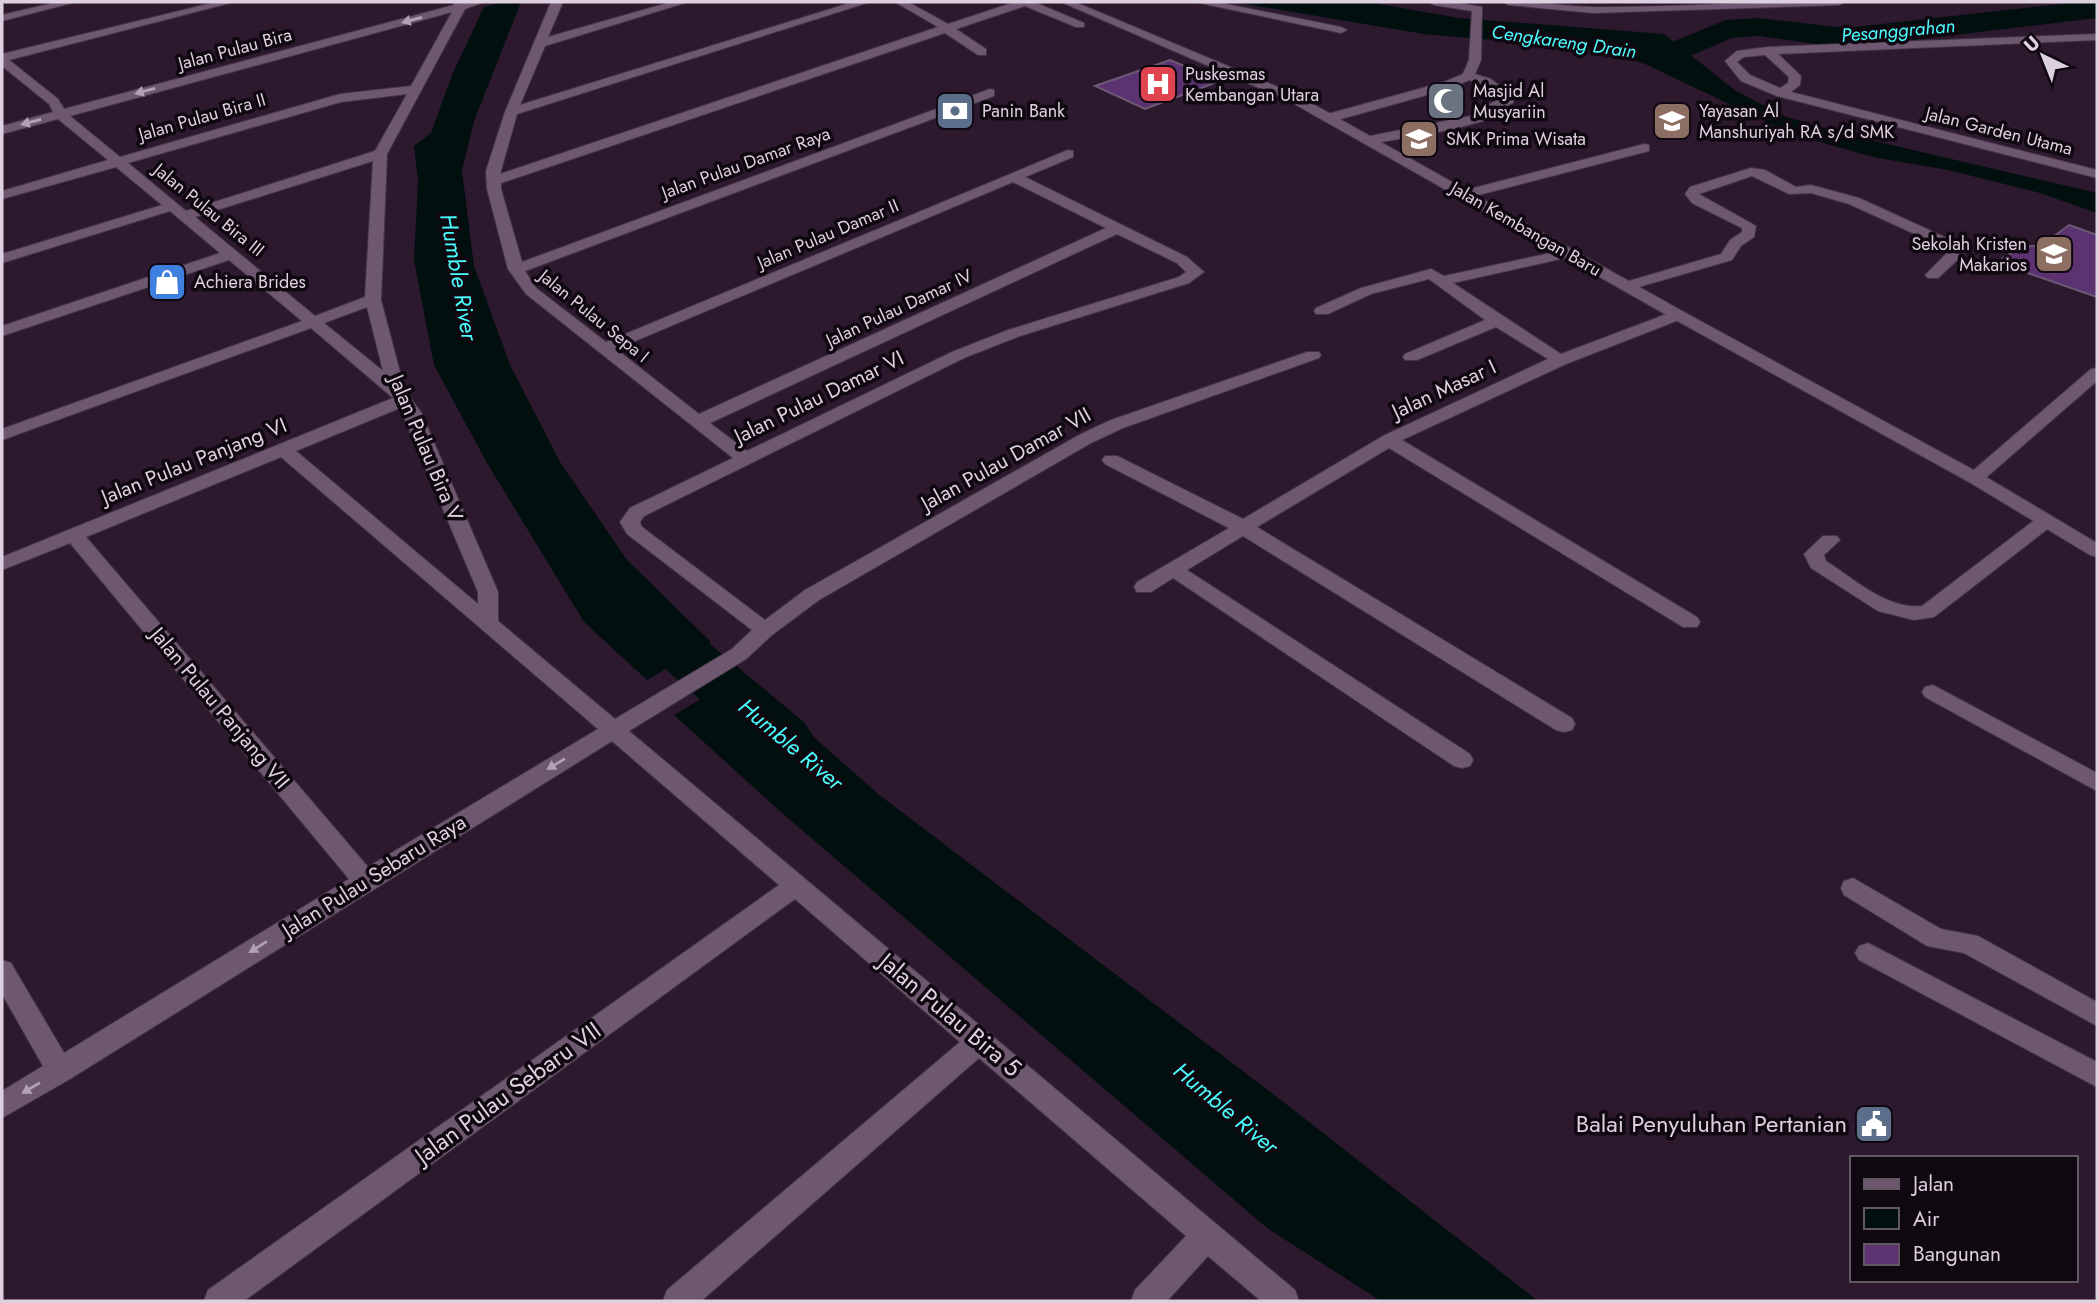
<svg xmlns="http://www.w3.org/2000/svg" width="2099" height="1303" font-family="Jost,sans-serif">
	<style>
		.water { fill: #020f0f }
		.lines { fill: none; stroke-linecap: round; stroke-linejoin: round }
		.river { fill: #020f0f; fill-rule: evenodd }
		.building { fill: #5c3270; stroke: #6c5a75; stroke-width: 2 }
		.minor-casing { stroke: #443546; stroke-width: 2 }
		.secondary-casing { stroke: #443546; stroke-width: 2 }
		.minor { fill: #6e5870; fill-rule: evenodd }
		.secondary { fill: #6e5870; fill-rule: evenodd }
		.oneway { fill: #b1a1b3 }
		.labels { text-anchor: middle; stroke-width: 7; stroke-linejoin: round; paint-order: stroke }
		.far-street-label { font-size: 18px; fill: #ded1df; stroke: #100811 }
		.far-poi-label { font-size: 18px; fill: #ded1df; stroke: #100811; text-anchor: start }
		.far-water-label { font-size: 19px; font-style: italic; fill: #4afdfe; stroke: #100811 }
		.street-label { font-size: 21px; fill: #ded1df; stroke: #100811 }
		.water-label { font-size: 23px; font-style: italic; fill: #4afdfe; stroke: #100811 }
		.near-street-label { font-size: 24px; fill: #ded1df; stroke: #100811 }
		.near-poi-label { font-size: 24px; fill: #ded1df; stroke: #100811; text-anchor: end }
	</style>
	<rect width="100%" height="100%" fill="#2c192e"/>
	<g class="water">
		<path d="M502,2H521L474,121L462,170L474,266L510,365L560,462L627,560L711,642L647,680L584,622L487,463L434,365L414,260L418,180L414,146L431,133L452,75L484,7Z"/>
		<path d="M1234,2H1368L1459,18L1664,34L1736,91L1786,117L1857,137L2097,193V213L2040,193L1948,170L1873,157L1792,134L1643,63L1605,50L1424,34Z"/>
		<path d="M743,674L878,794L1277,1097L1538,1301H1381L1267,1228L782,813L674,715Z"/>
	</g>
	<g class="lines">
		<g class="river">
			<path d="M2080,2H2097V18L1846,48L1758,36L1732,38L1662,68L1650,65L1646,58L1650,51L1726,20L1758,18L1846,28Z"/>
			<path d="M626,586L646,591L805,723L814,738L805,753L783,760L761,753L606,617L598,604L606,591Z"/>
		</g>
	</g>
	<g class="building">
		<path d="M1170,60L1220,81L1145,109L1095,86Z"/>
		<path d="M2069,225L2097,235V297L1996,262L2024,246H2041Z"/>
	</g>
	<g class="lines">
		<g class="minor-casing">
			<g id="minor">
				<path d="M57,2H76L2,21V15Z"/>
				<path d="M216,2H234L9,60L58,99L64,109L454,5L453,2H484L465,9L387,154L381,300L405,391L421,412L498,592V621L615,719L732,649L752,630L627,534L620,522L630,508L733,458L526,294L508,269L487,189L486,171L505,112L551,2H563L548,37L671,2H688L545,46L520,105L853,2H870L517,114L500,174L938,27L895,2H908L948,24L1015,2H1034L1084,23V27H1076L1025,6L956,29L986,49V55H978L945,33L501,183V189L522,262L990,89L994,90V96L525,271L536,288L606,342L1068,150L1073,151V157L1025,177L1187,257L1204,272L1189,283L1020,336L964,358L644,516L640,522L642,527L765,620L805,590L1079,435L1111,420L1307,352H1319L1321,355L1319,358L1123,428L1091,443L819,600L772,635L746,659L629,731L1295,1290L1299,1301H1261L1208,1256L1167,1301H1131L1135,1290L1186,1236L979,1058L701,1301H663L667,1290L960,1042L795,899L244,1301H204L208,1290L779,885L612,741L70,1079L2,1118V1091L43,1066L2,994V960L11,963L64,1053L349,879L70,543L2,570V557L393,398L311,328L2,440V429L302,321L229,260L2,336V326L220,253L170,211L2,263V254L162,205L116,167L2,199V191L108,160L58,119L2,134V126L53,112L49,104L2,66V54ZM452,12L411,86L340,94L120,157L70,116ZM407,94L375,151L186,211L128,163L341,102ZM373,161L365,297L315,316L195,217ZM1013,182L1106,228L699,414L616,349ZM1117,234L1177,263L1186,272L1179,277L1008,330L952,352L747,451L710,423ZM367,307L383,371L324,323ZM400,408L478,592V604L296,451ZM281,457L598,729L368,867L86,537Z"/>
				<path d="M1195,2H1216L1341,27L1347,30L1341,33Z"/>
				<path d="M1429,2H1453L1482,7L1481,60L1475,74L1491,79L1513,97V103L1488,115L1487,120L1450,130L1370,144L1363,140L1365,137L1476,115L1477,110L1500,99L1483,85L1469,80L1452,88L1334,121H1324V115L1444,82L1463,74L1469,60L1472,11L1434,5Z"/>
				<path d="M1503,2C1534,1 1564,6 1594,7C1677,8 1761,0 1845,2L1839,5L1593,13L1509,5Z"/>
				<path d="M2097,34V40L1778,54L1801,76L1800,85L1791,92L2097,170V178L1777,96L1741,81L1725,61L1737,51L1768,47ZM1765,55L1789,77L1788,83L1780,88L1750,75L1737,62L1744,57Z"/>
				<path d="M1644,144L1649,145V151L1467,198L1460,194L1462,191Z"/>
				<path d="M1751,168L1765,170L1796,187L1811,185L1859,198L1962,245L1965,253L1938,278H1928L1925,275L1950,250L1849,204L1811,193L1789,194L1752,176L1699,194L1756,226L1754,237L1741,246L1732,260L1632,289H1622L1619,286L1622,283L1721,254L1730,240L1742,232V228L1692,203L1685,194L1690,187Z"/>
				<path d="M1569,249L1576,253L1574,256L1453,283L1561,354L1672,312H1684L1686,315L1684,318L1566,364L1402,440L1697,617L1700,622L1697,627H1683L1389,448L1257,527L1572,718L1575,724L1572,730L1564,732L1556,730L1243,536L1187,570L1470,754L1473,760L1470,766L1462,768L1454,766L1173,578L1151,592H1137L1134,587L1137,582L1229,528L1105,464L1102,460L1105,456H1117L1243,519L1383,436L1548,359L1496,327L1417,360H1405L1403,357L1405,354L1485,320L1429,279L1371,294L1328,314H1316L1314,311L1316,308L1361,288L1431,269L1444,276Z"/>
				<path d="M2097,368V381L1981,482H1969L1966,478L1969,474L2091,369Z"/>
				<path d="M2047,514L2056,520L2054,524L1934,617L1914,620L1878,611L1811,568L1804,554L1823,536H1837L1840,540L1824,555L1826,561C1853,578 1887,610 1922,606L2040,516Z"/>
				<path d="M1933,685L2097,773V791L1925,697L1922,692L1925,687Z"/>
				<path d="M1853,878L1941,929L1978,936L2097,1002V1026L1964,953L1927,946L1844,895L1841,888L1844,881Z"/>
				<path d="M1868,943L2097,1062V1087L1859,960L1855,953L1859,946Z"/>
			</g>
		</g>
		<g class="secondary-casing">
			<path id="secondary" d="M1061,2H1075L1297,95L1684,312L1981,474L2097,543V557L2090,555L1969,482L1672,318L1289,101Z"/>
		</g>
		<use href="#minor" class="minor"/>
		<use href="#secondary" class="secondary"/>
	</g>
	<defs><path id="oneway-solid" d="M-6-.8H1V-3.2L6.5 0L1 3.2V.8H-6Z" transform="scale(1.75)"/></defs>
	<g class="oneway">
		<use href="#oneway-solid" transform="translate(412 20) rotate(165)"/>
		<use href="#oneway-solid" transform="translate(145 91) rotate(165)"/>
		<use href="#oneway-solid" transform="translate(31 122) rotate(165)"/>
		<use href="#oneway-solid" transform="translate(556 764) rotate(149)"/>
		<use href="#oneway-solid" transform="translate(258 947) rotate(148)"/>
		<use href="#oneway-solid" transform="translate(31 1088) rotate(149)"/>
	</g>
	<defs>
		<g id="hospital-square" transform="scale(2.0125)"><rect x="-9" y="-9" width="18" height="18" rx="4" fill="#e0444e" stroke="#100811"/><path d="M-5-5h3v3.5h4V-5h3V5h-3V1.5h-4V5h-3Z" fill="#fff"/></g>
		<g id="mosque-square" transform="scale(2.0125)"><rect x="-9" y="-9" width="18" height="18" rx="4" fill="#6b7280" stroke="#100811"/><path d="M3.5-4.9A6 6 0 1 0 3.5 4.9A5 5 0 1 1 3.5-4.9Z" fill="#fff"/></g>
		<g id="bank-square" transform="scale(2.0125)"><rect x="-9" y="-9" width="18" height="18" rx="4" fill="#5c6f8a" stroke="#100811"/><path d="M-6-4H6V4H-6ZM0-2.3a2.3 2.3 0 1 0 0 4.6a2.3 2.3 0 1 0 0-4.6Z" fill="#fff"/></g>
		<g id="school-square" transform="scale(2.0125)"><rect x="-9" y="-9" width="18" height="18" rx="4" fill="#8d6e63" stroke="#100811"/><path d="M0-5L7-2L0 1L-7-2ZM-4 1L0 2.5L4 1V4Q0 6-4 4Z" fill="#fff"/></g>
		<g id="shop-square" transform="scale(2.0125)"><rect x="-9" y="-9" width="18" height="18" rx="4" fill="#3f7fe0" stroke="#100811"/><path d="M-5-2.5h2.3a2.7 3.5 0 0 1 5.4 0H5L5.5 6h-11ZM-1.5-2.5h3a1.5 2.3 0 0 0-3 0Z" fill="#fff"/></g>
		<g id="civic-square" transform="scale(2.0125)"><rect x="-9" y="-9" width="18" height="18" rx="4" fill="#5c6f8a" stroke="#100811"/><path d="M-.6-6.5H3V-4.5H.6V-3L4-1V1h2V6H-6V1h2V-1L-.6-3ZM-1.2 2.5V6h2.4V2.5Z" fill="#fff"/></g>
	</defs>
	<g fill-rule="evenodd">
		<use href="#hospital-square" x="1158" y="84"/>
		<use href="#mosque-square" x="1446" y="101"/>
		<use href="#bank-square" x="955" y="111"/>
		<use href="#school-square" x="1672" y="121"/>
		<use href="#school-square" x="1419" y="139"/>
		<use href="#school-square" x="2054" y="254"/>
		<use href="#shop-square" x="167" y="282"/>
		<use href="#civic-square" x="1874" y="1124"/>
	</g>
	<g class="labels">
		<g class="far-street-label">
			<text transform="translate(235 49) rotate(-15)" y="6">Jalan Pulau Bira</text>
			<text transform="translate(202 117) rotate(-16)" y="6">Jalan Pulau Bira II</text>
			<text transform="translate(1999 131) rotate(14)" y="6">Jalan Garden Utama</text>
			<text transform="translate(746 163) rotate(-20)" y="6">Jalan Pulau Damar Raya</text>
			<text transform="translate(209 210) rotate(39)" y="6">Jalan Pulau Bira III</text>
			<text transform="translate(1526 229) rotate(30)" y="6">Jalan Kembangan Baru</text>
			<text transform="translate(828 234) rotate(-23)" y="6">Jalan Pulau Damar II</text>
			<text transform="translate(899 308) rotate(-25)" y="6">Jalan Pulau Damar IV</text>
			<text transform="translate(594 316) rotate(39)" y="6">Jalan Pulau Sepa I</text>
		</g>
		<g class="far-poi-label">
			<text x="1185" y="80">Puskesmas<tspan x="1185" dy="21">Kembangan Utara</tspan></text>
			<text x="1473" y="97">Masjid Al<tspan x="1473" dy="21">Musyariin</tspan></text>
			<text x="982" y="117">Panin Bank</text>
			<text x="1699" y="117">Yayasan Al<tspan x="1699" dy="21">Manshuriyah RA s/d SMK</tspan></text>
			<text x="1446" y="145">SMK Prima Wisata</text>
			<text x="2027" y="250" text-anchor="end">Sekolah Kristen<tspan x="2027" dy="21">Makarios</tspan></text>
			<text x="194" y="288">Achiera Brides</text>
		</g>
		<g class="far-water-label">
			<text transform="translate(1898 30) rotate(-5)" y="7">Pesanggrahan</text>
			<text transform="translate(1564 41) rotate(8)" y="7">Cengkareng Drain</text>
		</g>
		<g class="street-label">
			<text transform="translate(1444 389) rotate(-25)" y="7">Jalan Masar I</text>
			<text transform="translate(819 397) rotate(-26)" y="7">Jalan Pulau Damar VI</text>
			<text transform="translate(426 448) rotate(67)" y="7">Jalan Pulau Bira V</text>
			<text transform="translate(1006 459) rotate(-29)" y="7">Jalan Pulau Damar VII</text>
			<text transform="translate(194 461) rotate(-22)" y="7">Jalan Pulau Panjang VI</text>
			<text transform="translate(220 708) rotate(50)" y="7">Jalan Pulau Panjang VII</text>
			<text transform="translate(374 876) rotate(-32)" y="7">Jalan Pulau Sebaru Raya</text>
		</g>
		<g class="water-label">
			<text transform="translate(459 277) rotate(80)" y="8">Humble River</text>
			<text transform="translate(791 744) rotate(40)" y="8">Humble River</text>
			<text transform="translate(1226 1108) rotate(40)" y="8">Humble River</text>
		</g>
		<g class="near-street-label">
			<text transform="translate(950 1015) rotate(40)" y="8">Jalan Pulau Bira 5</text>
			<text transform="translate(508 1093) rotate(-36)" y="8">Jalan Pulau Sebaru VII</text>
		</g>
		<g class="near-poi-label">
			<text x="1847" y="1132">Balai Penyuluhan Pertanian</text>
		</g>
	</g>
	<rect width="2099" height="1303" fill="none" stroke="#ded1df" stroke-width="7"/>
	<rect x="1850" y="1156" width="228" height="126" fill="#100811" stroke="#625863" stroke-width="2"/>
	<rect x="1864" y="1179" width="35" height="10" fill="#6e5870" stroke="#625863" stroke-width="2"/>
	<text x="1913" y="1191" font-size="21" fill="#ded1df">Jalan</text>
	<rect x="1864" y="1208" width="35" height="21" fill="#020f0f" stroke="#625863" stroke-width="2"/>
	<text x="1913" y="1226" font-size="21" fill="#ded1df">Air</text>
	<rect x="1864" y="1244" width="35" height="21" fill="#5c3270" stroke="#625863" stroke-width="2"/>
	<text x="1913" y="1261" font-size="21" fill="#ded1df">Bangunan</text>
	<g transform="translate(2043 56) rotate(317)" stroke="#100811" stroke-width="5" paint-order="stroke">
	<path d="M0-5L12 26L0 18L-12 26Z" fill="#ded1df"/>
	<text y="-10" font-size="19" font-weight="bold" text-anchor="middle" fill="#ded1df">U</text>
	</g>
</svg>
